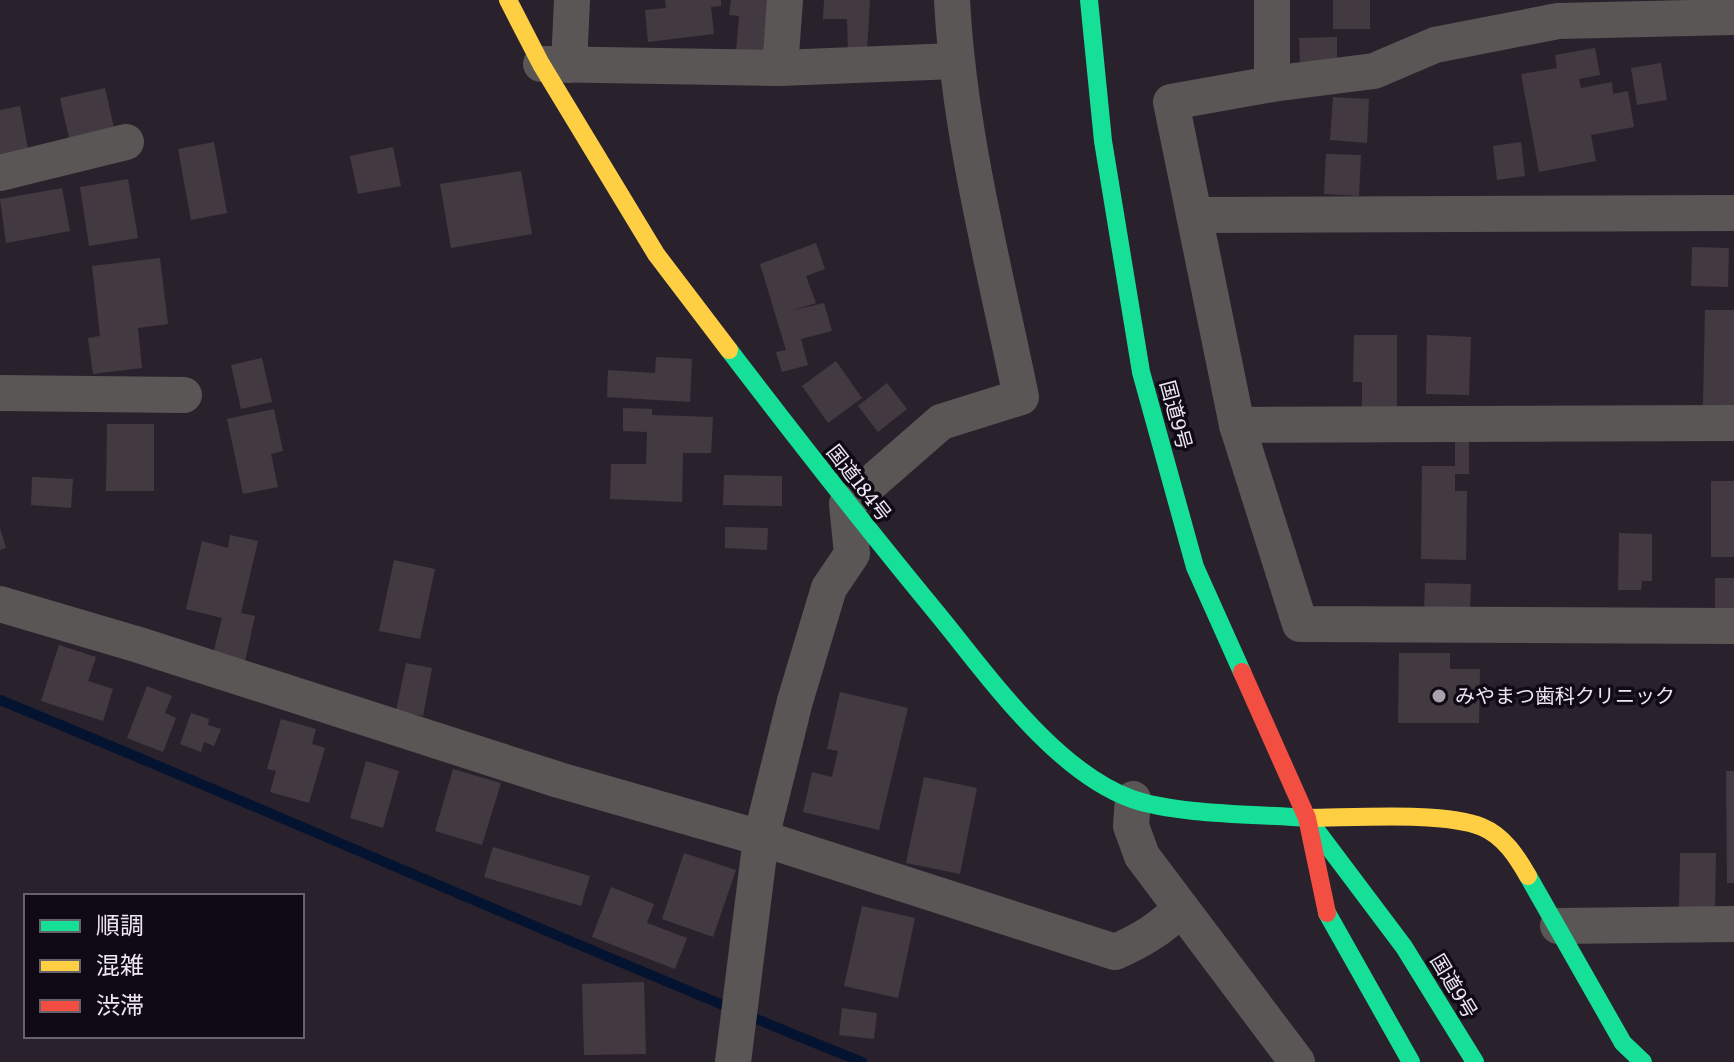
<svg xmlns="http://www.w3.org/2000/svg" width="1734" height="1062" font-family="Literata,'Noto Sans JP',serif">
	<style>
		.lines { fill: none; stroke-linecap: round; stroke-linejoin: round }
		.stream { stroke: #041330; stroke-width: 10 }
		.building { fill: #433a41 }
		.street { stroke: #5a5655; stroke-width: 36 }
		.fast { stroke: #16e098; stroke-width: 18 }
		.slow { stroke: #ffcf43; stroke-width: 18 }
		.jam { stroke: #f24e42; stroke-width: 18 }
		.poi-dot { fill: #a9a1ae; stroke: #0f0a13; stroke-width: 3 }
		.labels { text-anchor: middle; stroke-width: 7; stroke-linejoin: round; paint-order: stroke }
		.street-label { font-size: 20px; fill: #eee6f4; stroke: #0f0a13 }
		.poi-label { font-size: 20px; fill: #eee6f4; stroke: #0f0a13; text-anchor: start }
	</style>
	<rect width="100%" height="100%" fill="#29222d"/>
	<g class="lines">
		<path class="stream" d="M0,700C288,818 573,946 862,1062"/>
	</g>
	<g class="building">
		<path d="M665,0H721V6L711,7L714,34L648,42L645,10L666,8Z"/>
		<path d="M731,0H776L771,55L736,52L739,16L729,15Z"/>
		<path d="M824,0H870L867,51L848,52L847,19H823Z"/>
		<rect x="1333" y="0" width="37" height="29"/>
		<path d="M1337,37V60L1300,62L1299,38Z"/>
		<path d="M1595,48L1600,75L1579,79L1581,88L1612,82L1613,94L1628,91L1634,127L1591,135L1596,161L1539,172L1521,74L1557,68L1555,55Z"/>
		<path d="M1661,63L1667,100L1637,105L1631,68Z"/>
		<path d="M105,88L114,128L69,138L60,98Z"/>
		<path d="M1333,97L1369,99L1367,143L1330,140Z"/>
		<path d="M20,106L28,149L0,155V110Z"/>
		<path d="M214,142L227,213L191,220L178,149Z"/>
		<path d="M1521,142L1525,176L1497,180L1493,146Z"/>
		<path d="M393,147L401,186L358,194L350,156Z"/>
		<path d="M1326,154L1361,155L1359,196L1324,194Z"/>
		<path d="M521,171L532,234L451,248L440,184Z"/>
		<path d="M128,179L138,238L89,246L80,187Z"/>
		<path d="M62,188L70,231L6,243L0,199Z"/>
		<path d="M816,243L825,269L806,276L816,303L791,311L824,303L832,331L801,339L808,365L782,372L776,352L786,350L760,264Z"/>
		<path d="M1692,247L1729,248L1728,287L1691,286Z"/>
		<path d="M160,258L168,324L138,328L142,368L93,374L88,338L100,336L92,266Z"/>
		<path d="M1705,310H1734V406L1703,405Z"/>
		<path d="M1354,335H1397V410H1362V382H1353Z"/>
		<path d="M1427,335L1471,337L1469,395L1426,394Z"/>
		<path d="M656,357L692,359L690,402L607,397L608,370L655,373Z"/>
		<path d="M262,358L272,402L241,409L231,365Z"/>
		<path d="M836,361L862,398L828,423L802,386Z"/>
		<path d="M887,383L907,409L878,432L858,406Z"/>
		<path d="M623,408L652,409V415L713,417L711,453H683L682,502L610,499L611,464H646L647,432L623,431Z"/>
		<path d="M274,409L283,451L271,454L278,487L243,494L227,419Z"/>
		<path d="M107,424H154V491H106Z"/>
		<path d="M1455,440H1469V474H1455V491H1467L1466,560L1421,559L1422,466H1455Z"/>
		<path d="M724,475L782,476V506L723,505Z"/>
		<path d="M32,477L73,479L71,508L31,505Z"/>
		<rect x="1711" y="481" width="23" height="76"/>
		<path d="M725,527L768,528L767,550L725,548Z"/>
		<path d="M0,528L6,548L0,550Z"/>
		<path d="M1619,533L1652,534V581H1642L1641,590H1618Z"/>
		<path d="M230,535L258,541L241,613L255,616L244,666L212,658L222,618L186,609L202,541L228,548Z"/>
		<path d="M394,560L435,569L420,639L379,631Z"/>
		<rect x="1715" y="578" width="19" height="31"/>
		<path d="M1425,583L1471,584L1470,611L1424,610Z"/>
		<path d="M59,645L96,657L88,681L113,689L103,721L41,701Z"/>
		<path d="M1399,653H1450V669H1480L1479,723H1398Z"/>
		<path d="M406,663L432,668L423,716L396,711Z"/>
		<path d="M147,686L172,696L165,713L176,718L163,752L127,738Z"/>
		<path d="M840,692L908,708L879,830L803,812L812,772L832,777L838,751L827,749Z"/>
		<path d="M191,713L209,719L208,725L221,729L214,746L204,742L201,752L180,744Z"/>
		<path d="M281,719L316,729L312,744L325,748L309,803L270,792L276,771L267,769Z"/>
		<path d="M366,761L399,771L383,828L350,818Z"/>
		<path d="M453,769L501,783L482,845L435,831Z"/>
		<path d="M1726,771H1734V883H1727Z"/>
		<path d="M924,777L977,788L960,874L906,863Z"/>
		<path d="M493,847L590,876L581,906L484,877Z"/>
		<path d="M684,853L736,870L713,937L662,919Z"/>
		<path d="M1680,853H1716L1715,909L1679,908Z"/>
		<path d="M611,887L654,904L647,923L687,938L675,969L592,937Z"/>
		<path d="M862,906L915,918L898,998L844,986Z"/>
		<path d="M644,982L646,1054L584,1055L582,984Z"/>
		<path d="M842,1008L877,1013L874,1039L839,1035Z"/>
	</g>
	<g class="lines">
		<g class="street">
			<path d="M1272,0V84"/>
			<path d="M1734,17L1558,21L1435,45L1374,71L1272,84L1171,102L1237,425L1300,624L1734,626"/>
			<path d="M541,64L780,68L955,61"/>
			<path d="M569,65L572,0"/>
			<path d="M780,68L785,0"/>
			<path d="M0,173L126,142"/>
			<path d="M1195,215L1734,213"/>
			<path d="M0,393L184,395"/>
			<path d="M1237,425L1734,423"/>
			<path d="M0,604L139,645L559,780L761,838L1115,952C1140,941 1161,929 1180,909"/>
			<path d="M1133,799L1131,826L1142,856L1297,1062"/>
			<path d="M1558,926L1734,924"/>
			<path d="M733,1062L761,838L795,701L829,588L852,554L847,504L941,422L1021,397C994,266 959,134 952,0"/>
		</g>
		<g class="fast">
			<path d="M1089,0L1103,141L1141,372L1195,567L1242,672"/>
			<path d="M729,350C797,439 865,526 936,612C987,674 1054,771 1132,799C1178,815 1257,814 1307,818"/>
			<path d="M1316,830L1404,947L1475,1062"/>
			<path d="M1528,876L1623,1043L1643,1062"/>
			<path d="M1327,913L1411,1062"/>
		</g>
		<g class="slow">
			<path d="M508,0L541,64L656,254L729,350"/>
			<path d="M1307,818C1351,818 1444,811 1482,827C1504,836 1517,857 1528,876"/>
		</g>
		<path class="jam" d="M1242,672L1307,818L1327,913"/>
	</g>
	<circle class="poi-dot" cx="1439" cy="696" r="8"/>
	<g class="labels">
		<g class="street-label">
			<text transform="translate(1176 415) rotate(75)" y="7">国道9号</text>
			<text transform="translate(859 483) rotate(52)" y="7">国道184号</text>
			<text transform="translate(1454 986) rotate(59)" y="7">国道9号</text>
		</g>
		<g class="poi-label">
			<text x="1455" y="703">みやまつ歯科クリニック</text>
		</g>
	</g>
	<rect x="24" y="894" width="280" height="144" fill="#0f0a13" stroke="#68626d" stroke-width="2"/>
	<rect x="40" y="920" width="40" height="12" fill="#16e098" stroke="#68626d" stroke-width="2"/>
	<text x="96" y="934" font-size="24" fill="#eee6f4">順調</text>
	<rect x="40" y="960" width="40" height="12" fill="#ffcf43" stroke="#68626d" stroke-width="2"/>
	<text x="96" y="974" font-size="24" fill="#eee6f4">混雑</text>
	<rect x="40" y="1000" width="40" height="12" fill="#f24e42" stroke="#68626d" stroke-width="2"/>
	<text x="96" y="1014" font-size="24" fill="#eee6f4">渋滞</text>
</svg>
